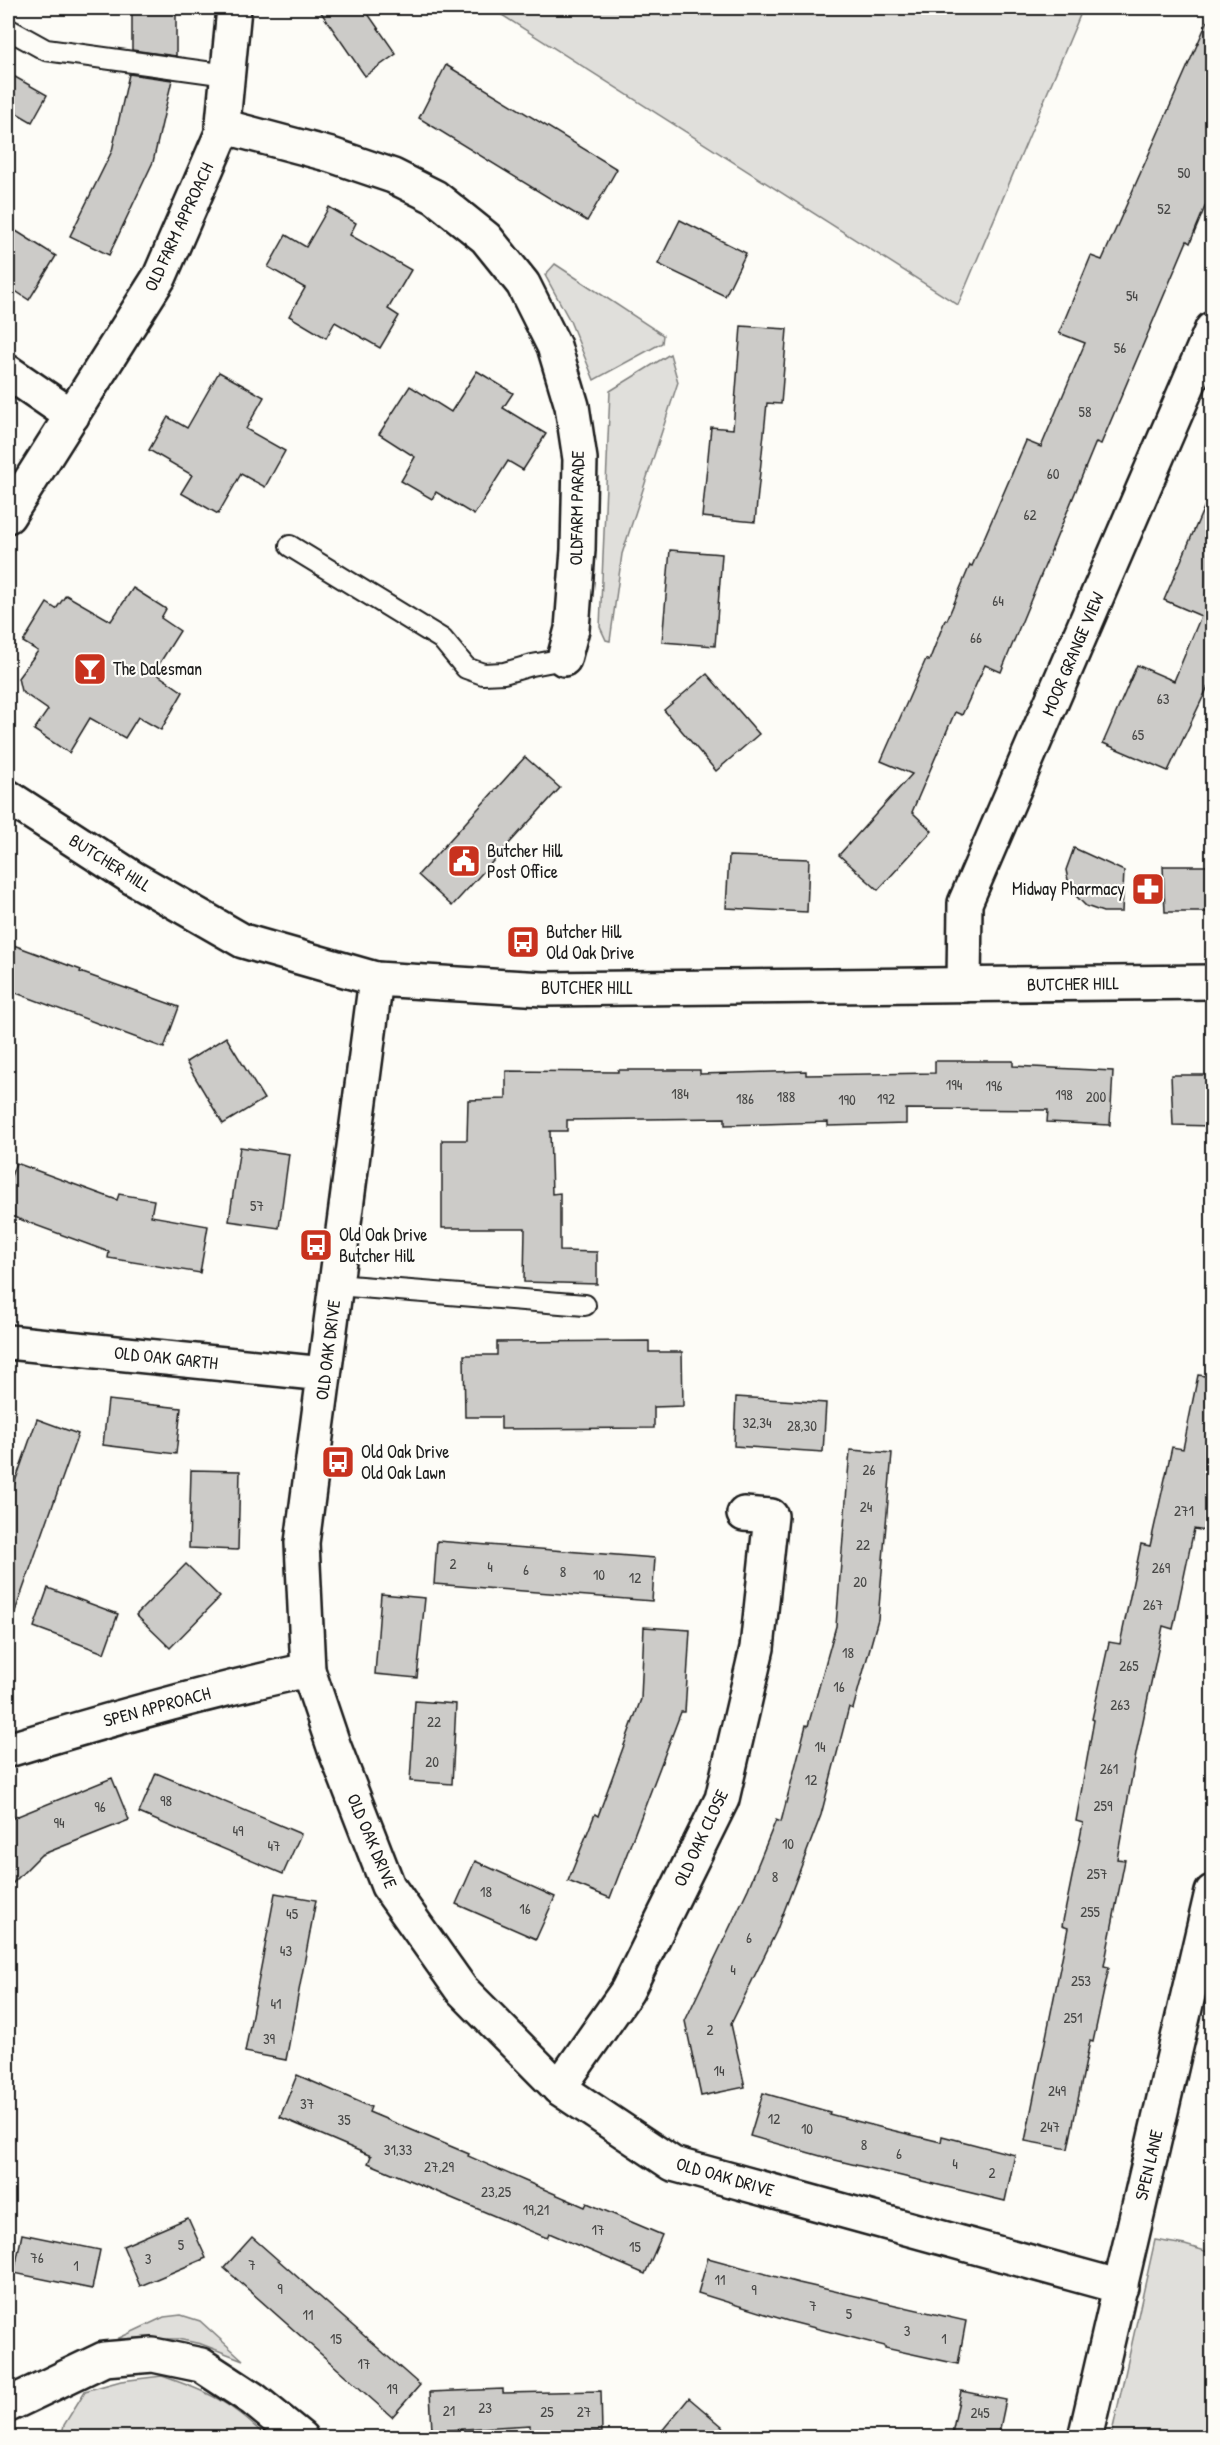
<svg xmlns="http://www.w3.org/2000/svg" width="1220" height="2445" font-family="'Patrick Hand',sans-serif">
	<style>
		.green { fill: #e0dfdb; stroke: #7e7e7c; stroke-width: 1.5 }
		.building { fill: #cccbc8; stroke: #1c1c1c; stroke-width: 1.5 }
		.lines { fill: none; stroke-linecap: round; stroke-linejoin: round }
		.service-casing { stroke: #1c1c1c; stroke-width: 24 }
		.minor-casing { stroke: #1c1c1c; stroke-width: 38 }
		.tertiary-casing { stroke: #1c1c1c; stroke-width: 38 }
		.service { stroke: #fdfcf7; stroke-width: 20 }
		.minor { stroke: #fdfcf7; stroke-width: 33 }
		.tertiary { stroke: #fdfcf7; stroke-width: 33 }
		.labels { text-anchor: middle; stroke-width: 4.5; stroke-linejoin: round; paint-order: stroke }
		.number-label { font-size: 15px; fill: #484847 }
		.street-label { font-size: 18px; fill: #1c1c1c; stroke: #fdfcf7 }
		.poi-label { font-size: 18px; fill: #1c1c1c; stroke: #fdfcf7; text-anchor: start }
	</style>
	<rect width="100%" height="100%" fill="#fdfcf7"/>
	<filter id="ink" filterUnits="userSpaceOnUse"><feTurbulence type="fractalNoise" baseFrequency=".0167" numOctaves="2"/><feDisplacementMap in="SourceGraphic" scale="12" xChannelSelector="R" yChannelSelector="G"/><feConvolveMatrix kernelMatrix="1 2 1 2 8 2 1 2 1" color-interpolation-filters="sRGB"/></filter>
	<g filter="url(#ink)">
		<g class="green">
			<path d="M491,8H1083L958,305Z"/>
			<path d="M555,264L663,335L662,343L594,380L570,321L545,275Z"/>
			<path d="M670,354L678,382L622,554L610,641L606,640L600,627L610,391Z"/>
			<path d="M1155,2240L1185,2245L1212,2253V2437H1111Z"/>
			<path d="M181,2315L200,2321L243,2360L201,2344L178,2339H117L164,2317Z"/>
			<path d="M162,2376C209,2392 231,2402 266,2437H61L64,2425L85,2391L121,2381Z"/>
		</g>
		<g class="building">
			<path d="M132,8H176V56L132,50Z"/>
			<path d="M318,8H364L396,54L365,76Z"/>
			<path d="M1212,11V190L1190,243L1187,241L1101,444L1096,442L1001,672L985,665L962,715L955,712L912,812L932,831L878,890L839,855L912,774L881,761L926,659L929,661L945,620H947L970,565L972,566L1026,441L1041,447L1085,343L1059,333L1091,256L1102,260Z"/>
			<path d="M446,65L617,169L587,221L419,118Z"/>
			<path d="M8,73L47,95L32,122L8,108Z"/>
			<path d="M129,74L172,80L153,162L109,255L70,236L112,151Z"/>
			<path d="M329,207L356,223L350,235L411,270L388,309L399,316L380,348L335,322L326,338L289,316L305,288L268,267L286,235L306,247Z"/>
			<path d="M680,220L746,253L725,296L658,264Z"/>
			<path d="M8,226L56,256L29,300L8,286Z"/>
			<path d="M741,326L787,329L781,404L767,403L755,522L702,517L711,427L733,429Z"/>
			<path d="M477,371L513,393L503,408L546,434L523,470L508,461L474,515L436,492L432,499L401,481L415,457L379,434L410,386L451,412Z"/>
			<path d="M219,372L264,397L246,429L285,451L265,487L241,474L218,514L181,493L192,475L149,450L168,417L187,428Z"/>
			<path d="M1212,489V678L1168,771L1103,743L1137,665L1174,681L1201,616L1164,600Z"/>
			<path d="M670,550L722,554L715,646L662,642Z"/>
			<path d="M133,588L166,609L161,618L180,631L154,672L183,692L161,730L138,717L125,738L90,718L69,753L34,730L48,710L21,691L18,678L38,651L23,642L47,603L56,609L66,595L111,621Z"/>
			<path d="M707,674L759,734L716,771L664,710Z"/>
			<path d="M525,757L560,788L452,906L418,875Z"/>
			<path d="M1074,848L1124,871L1122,912H1103L1086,906L1070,890L1066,870Z"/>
			<path d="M729,856L809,859L807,912L726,908Z"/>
			<path d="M1163,866H1212V912H1165Z"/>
			<path d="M8,943L81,970L80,972L179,1007L164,1048L8,990Z"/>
			<path d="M226,1037L264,1099L223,1124L186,1062Z"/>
			<path d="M935,1061H1013V1066L1113,1071L1110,1125L1047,1122L1048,1110L906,1109V1124L828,1126V1122L725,1125V1118L567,1120V1131H550L552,1194L560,1193V1251L597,1252V1284L524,1282L525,1228H442V1140H467L468,1100L506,1099V1071L618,1072V1070H700V1074L806,1071V1075L935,1073Z"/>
			<path d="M1171,1075H1212V1126L1173,1125Z"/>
			<path d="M240,1147L289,1154L279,1228L229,1221Z"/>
			<path d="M16,1163L117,1200L119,1194L154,1200L151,1216L208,1226L200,1273L108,1258L109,1252L8,1215V1184Z"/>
			<path d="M649,1341V1352H682L683,1406L654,1407V1428L501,1429V1417H465L464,1355H497V1342Z"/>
			<path d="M1198,1375L1212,1377V1501L1206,1531L1194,1529L1173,1629L1163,1626L1136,1754L1117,1859L1125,1860L1104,1966L1109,1967L1093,2042L1090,2041L1068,2149L1025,2141L1068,1928L1062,1926L1083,1823L1076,1821L1094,1720L1092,1719L1109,1642L1120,1644L1141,1544L1150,1546L1172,1447L1183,1449Z"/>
			<path d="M736,1397L826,1403L823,1452L734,1446Z"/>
			<path d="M108,1400L181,1408L176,1454L103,1445Z"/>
			<path d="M37,1419L78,1434L12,1620H8V1502Z"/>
			<path d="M850,1450L892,1453L878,1619L853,1709L849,1707L821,1815L776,1932L731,2024L745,2087L701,2096L685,2021L748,1889L776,1820L781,1822L806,1725L808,1726L836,1626Z"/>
			<path d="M191,1470L240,1471L238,1550L189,1548Z"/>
			<path d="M437,1541L655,1558L652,1601L434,1584Z"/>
			<path d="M186,1564L220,1597L170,1648L136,1615Z"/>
			<path d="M48,1588L118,1614L104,1653L34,1627Z"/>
			<path d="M381,1594L425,1598L417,1678L375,1674Z"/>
			<path d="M644,1627L690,1630L685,1712H681L610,1898L568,1881L595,1814L598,1816L641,1699Z"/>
			<path d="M415,1701L456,1704L452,1784L410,1781Z"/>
			<path d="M156,1773L301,1834L283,1874L139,1813Z"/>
			<path d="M112,1778L129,1820L41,1855L8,1888V1820Z"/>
			<path d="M475,1861L555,1897L536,1939L456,1904Z"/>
			<path d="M275,1893L316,1900L286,2060L245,2052Z"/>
			<path d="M297,2075L371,2107L369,2112L469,2154L468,2156L525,2181L585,2207L587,2203L662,2235L645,2274L549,2233L547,2238L368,2163L371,2156L280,2117Z"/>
			<path d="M763,2093L830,2112L829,2114L887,2129L941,2142L942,2136L1015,2155L1005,2201L831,2159L750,2136Z"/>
			<path d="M188,2218L206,2258L140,2286L123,2246Z"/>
			<path d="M22,2234L100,2250L92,2289L14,2273Z"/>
			<path d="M252,2237L420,2385L392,2417L224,2268Z"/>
			<path d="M708,2258L799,2283L966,2321L958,2364L885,2348V2346L788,2321L698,2293Z"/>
			<path d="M503,2389V2393L601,2391L602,2432L530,2433V2425L432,2431L430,2392Z"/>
			<path d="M961,2391L1006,2400L998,2438H951Z"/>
			<path d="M689,2398L736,2438H656Z"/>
		</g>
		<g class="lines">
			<g class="service-casing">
				<g id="service">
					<path d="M8,29L46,50L227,75"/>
					<path d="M290,546L442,639L466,668L483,674L504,673L532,665L564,659"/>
					<path d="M336,1285L585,1305"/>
				</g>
			</g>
			<g class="minor-casing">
				<g id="minor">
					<path d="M222,126L331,155L393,176L435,197L486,238L523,284L554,346L572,406L580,459L578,550L572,629L564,659"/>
					<path d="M8,372L72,416"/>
					<path d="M8,516L160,276L222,133L234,8"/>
					<path d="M8,797L133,878L243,941L376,979L543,989L1212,982"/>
					<path d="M376,979L302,1543L308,1670L334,1747L388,1886L461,1989L559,2088L673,2164L1121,2287"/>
					<path d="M964,985L965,903L1212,329"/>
					<path d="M8,1342L324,1374"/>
					<path d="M8,1750C107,1720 206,1692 308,1670"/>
					<path d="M559,2088L627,1991L722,1799L757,1648L771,1516L744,1514"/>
					<path d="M8,2405L104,2359L153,2355L201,2365L253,2399L301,2438"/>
				</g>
			</g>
			<g class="tertiary-casing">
				<path id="tertiary" d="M1085,2438L1212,1892"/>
			</g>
			<use href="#service" class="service"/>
			<use href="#minor" class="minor"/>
			<use href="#tertiary" class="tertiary"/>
		</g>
	</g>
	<defs>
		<g id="bar-square" transform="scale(1.725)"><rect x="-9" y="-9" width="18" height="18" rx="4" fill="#c8321e" stroke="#fdfcf7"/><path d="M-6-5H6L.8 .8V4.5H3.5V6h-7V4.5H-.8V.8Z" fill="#fff"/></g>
		<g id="civic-square" transform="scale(1.725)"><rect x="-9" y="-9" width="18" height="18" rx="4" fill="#c8321e" stroke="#fdfcf7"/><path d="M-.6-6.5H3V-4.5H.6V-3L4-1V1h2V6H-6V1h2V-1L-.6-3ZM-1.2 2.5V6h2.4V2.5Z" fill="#fff"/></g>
		<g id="pharmacy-square" transform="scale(1.725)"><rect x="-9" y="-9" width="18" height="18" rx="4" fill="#c8321e" stroke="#fdfcf7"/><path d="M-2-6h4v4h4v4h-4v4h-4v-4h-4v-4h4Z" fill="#fff"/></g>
		<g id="bus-square" transform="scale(1.725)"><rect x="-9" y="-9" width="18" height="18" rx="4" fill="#c8321e" stroke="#fdfcf7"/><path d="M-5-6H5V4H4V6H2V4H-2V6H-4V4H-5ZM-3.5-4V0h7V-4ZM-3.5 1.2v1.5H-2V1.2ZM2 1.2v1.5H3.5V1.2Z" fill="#fff"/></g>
	</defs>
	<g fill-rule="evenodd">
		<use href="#bar-square" x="90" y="669"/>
		<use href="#civic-square" x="464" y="861"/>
		<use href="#pharmacy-square" x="1148" y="889"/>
		<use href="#bus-square" x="523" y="942"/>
		<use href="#bus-square" x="316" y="1245"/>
		<use href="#bus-square" x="338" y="1462"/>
	</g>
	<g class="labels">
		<g class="number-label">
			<text x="1184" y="178">50</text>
			<text x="1164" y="214">52</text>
			<text x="1132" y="301">54</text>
			<text x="1120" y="353">56</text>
			<text x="1085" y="417">58</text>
			<text x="1053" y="479">60</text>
			<text x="1030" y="520">62</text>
			<text x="998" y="606">64</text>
			<text x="976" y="643">66</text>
			<text x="1163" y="704">63</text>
			<text x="1138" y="740">65</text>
			<text x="954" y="1090">194</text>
			<text x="994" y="1091">196</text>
			<text x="680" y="1099">184</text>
			<text x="1064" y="1100">198</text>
			<text x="786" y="1102">188</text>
			<text x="1096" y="1102">200</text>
			<text x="745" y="1104">186</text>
			<text x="886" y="1104">192</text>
			<text x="847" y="1105">190</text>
			<text x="257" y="1211">57</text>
			<text x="757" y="1428">32,34</text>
			<text x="802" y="1431">28,30</text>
			<text x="869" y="1475">26</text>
			<text x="866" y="1512">24</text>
			<text x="1184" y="1516">271</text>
			<text x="863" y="1550">22</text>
			<text x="453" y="1569">2</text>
			<text x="490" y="1572">4</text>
			<text x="1161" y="1573">269</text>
			<text x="526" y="1575">6</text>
			<text x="563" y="1577">8</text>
			<text x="599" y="1580">10</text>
			<text x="635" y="1583">12</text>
			<text x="860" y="1587">20</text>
			<text x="1153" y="1610">267</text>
			<text x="848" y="1658">18</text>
			<text x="1129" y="1671">265</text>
			<text x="839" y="1692">16</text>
			<text x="1120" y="1710">263</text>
			<text x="434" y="1727">22</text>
			<text x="820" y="1752">14</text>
			<text x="432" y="1767">20</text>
			<text x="1109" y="1774">261</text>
			<text x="811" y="1785">12</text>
			<text x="166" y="1806">98</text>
			<text x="1103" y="1811">259</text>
			<text x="100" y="1812">96</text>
			<text x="59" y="1828">94</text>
			<text x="238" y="1836">49</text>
			<text x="788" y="1849">10</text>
			<text x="274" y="1851">47</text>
			<text x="1097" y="1879">257</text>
			<text x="775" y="1882">8</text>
			<text x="486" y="1897">18</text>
			<text x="525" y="1914">16</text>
			<text x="1090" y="1917">255</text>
			<text x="292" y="1919">45</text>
			<text x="749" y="1943">6</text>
			<text x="286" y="1956">43</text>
			<text x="733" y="1975">4</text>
			<text x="1081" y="1986">253</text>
			<text x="276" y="2009">41</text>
			<text x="1073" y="2023">251</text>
			<text x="710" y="2035">2</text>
			<text x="269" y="2044">39</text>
			<text x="719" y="2076">14</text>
			<text x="1057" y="2096">249</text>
			<text x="307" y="2109">37</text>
			<text x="774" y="2124">12</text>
			<text x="344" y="2125">35</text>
			<text x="1050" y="2132">247</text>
			<text x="807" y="2134">10</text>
			<text x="864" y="2150">8</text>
			<text x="398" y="2155">31,33</text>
			<text x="899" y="2159">6</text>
			<text x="955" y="2169">4</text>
			<text x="439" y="2172">27,29</text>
			<text x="992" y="2178">2</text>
			<text x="496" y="2197">23,25</text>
			<text x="536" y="2215">19,21</text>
			<text x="598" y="2235">17</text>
			<text x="181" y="2250">5</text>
			<text x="635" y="2252">15</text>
			<text x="37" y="2263">76</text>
			<text x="148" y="2264">3</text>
			<text x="252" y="2270">7</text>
			<text x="76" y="2271">1</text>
			<text x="720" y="2285">11</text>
			<text x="280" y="2294">9</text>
			<text x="754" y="2295">9</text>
			<text x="813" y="2311">7</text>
			<text x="849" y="2319">5</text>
			<text x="308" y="2320">11</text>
			<text x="907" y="2336">3</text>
			<text x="336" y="2344">15</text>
			<text x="944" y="2344">1</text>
			<text x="364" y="2369">17</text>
			<text x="392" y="2394">19</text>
			<text x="485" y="2413">23</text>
			<text x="449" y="2416">21</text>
			<text x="547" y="2417">25</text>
			<text x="584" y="2417">27</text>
			<text x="980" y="2418">245</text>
		</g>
		<g class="street-label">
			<text transform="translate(179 227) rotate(-65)" y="6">OLD FARM APPROACH</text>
			<text transform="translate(577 508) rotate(-89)" y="6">OLDFARM PARADE</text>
			<text transform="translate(1073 654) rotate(-67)" y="6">MOOR GRANGE VIEW</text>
			<text transform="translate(110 863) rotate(32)" y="6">BUTCHER HILL</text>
			<text transform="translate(1073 984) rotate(-1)" y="6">BUTCHER HILL</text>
			<text x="587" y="994">BUTCHER HILL</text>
			<text transform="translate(328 1350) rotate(-83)" y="6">OLD OAK DRIVE</text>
			<text transform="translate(166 1358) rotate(6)" y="6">OLD OAK GARTH</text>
			<text transform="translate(157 1707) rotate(-15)" y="6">SPEN APPROACH</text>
			<text transform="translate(701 1838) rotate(-65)" y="6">OLD OAK CLOSE</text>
			<text transform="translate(372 1841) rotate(67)" y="6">OLD OAK DRIVE</text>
			<text transform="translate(1149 2165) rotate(-77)" y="6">SPEN LANE</text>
			<text transform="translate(725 2177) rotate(16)" y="6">OLD OAK DRIVE</text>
		</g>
		<g class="poi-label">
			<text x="113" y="675">The Dalesman</text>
			<text x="487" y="857">Butcher Hill<tspan x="487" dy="21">Post Office</tspan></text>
			<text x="1125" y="895" text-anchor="end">Midway Pharmacy</text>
			<text x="546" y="938">Butcher Hill<tspan x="546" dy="21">Old Oak Drive</tspan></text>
			<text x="339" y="1241">Old Oak Drive<tspan x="339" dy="21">Butcher Hill</tspan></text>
			<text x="361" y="1458">Old Oak Drive<tspan x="361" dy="21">Old Oak Lawn</tspan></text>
		</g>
	</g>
	<rect width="1220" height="2445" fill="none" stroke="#fdfcf7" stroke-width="30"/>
	<rect x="15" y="15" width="1190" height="2415" fill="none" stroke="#1c1c1c" stroke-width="2" filter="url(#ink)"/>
</svg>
